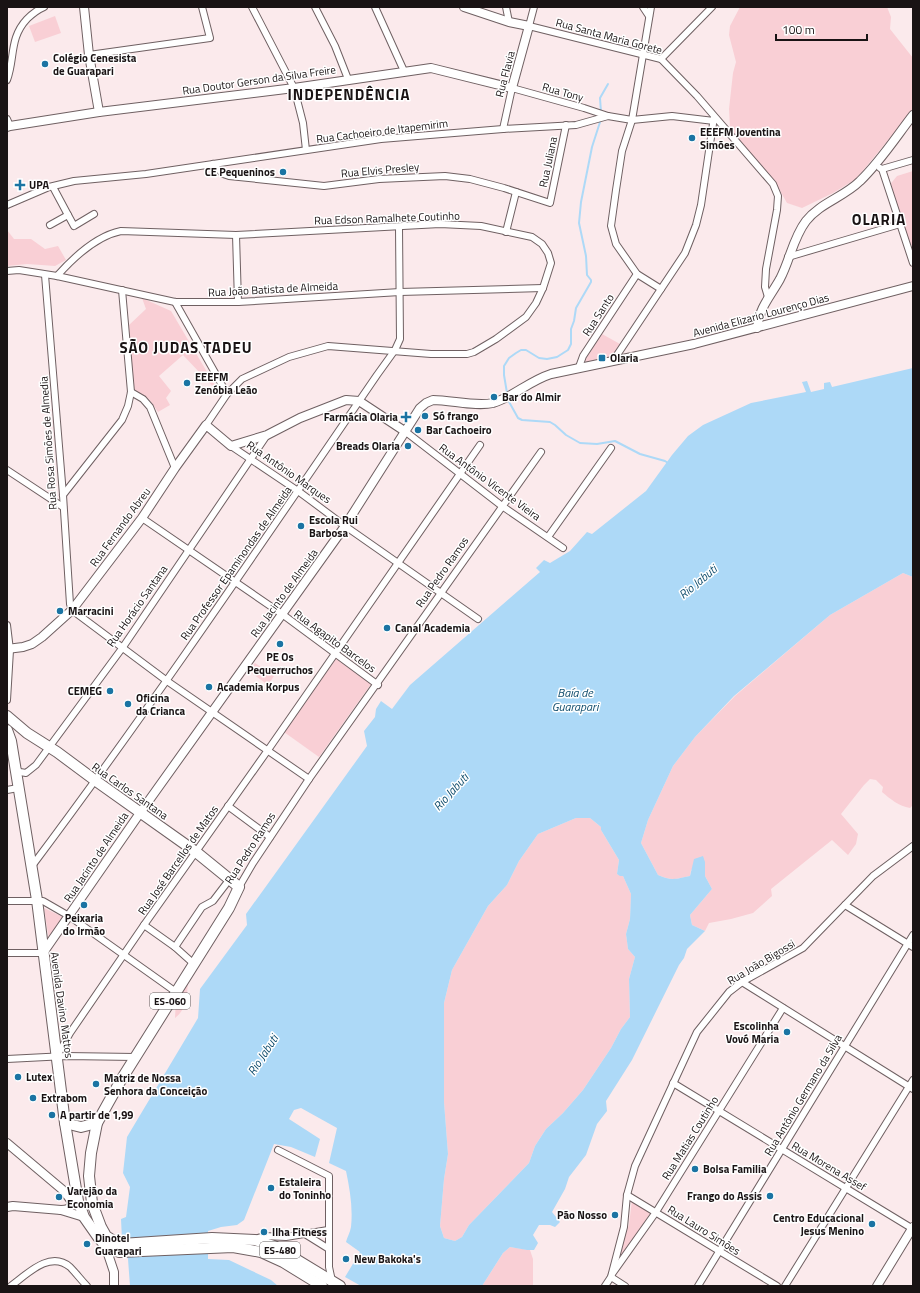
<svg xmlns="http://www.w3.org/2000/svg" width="920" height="1293" font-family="'Titillium Web',sans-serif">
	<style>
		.green { fill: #f9cfd5 }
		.water { fill: #add9f7; fill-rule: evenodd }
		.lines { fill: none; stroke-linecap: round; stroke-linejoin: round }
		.stream { stroke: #add9f7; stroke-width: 2 }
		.minor-casing { stroke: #6f6062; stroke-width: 8 }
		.tertiary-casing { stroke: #6f6062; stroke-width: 10 }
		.primary-casing { stroke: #6f6062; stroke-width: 12 }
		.minor { stroke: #fff; stroke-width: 6 }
		.tertiary { stroke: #fff; stroke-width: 8 }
		.primary { stroke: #fff; stroke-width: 10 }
		.poi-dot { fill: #1a74a3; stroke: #fff; stroke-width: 1.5 }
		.labels { text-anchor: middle; stroke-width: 3; stroke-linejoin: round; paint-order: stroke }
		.shield { fill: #fff; stroke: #5e5a5a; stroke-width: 1 }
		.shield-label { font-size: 10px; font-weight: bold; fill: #191314 }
		.street-label { font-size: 11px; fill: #191314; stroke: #fff }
		.poi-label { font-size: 11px; font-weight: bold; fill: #191314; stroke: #fff; text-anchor: start }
		.water-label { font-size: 12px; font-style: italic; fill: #114e6e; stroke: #fff }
		.district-label { font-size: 15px; font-weight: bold; letter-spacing: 1px; fill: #191314; stroke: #fff }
	</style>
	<rect width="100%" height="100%" fill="#fbeaec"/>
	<g class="green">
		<path d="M740,7H887L891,17L890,29L913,58V110L856,179L833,193L802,208L787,203L774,180L743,149L730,128L729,109L733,73L736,62L729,35L730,26Z"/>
		<path d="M55,16L61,33L35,42L29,26Z"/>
		<path d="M913,171V245H911L900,224L888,187L897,176Z"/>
		<path d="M7,230L14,239H31L45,249L58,246L66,260L55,266L27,264L7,266Z"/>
		<path d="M142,298L171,311L220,394L183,355L159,376L171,391L166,398L170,405L158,412L149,399L134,391L128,326L146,309Z"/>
		<path d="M602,334L620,344L610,359L586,363L585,360Z"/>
		<path d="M903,573L913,577V805L910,808C899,806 890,799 882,792L883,787L876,780L870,779L864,785L841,814L858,834L856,844L848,855L832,840L771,889L772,896L753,913L731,919L709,923L705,931L692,925L690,915L712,889L705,876V862L691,870L690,876C677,879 671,881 658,875L641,843L648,820L673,766L695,737L735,696L830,615Z"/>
		<path d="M336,659L371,684L319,757L284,732Z"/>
		<path d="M255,663L274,676L268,685L249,671Z"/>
		<path d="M576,818H590L601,827V830L619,860L617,874L623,876L631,894L630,919L626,934L628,949L635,957L629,979L630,1017L621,1029L611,1048L583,1090L563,1113L546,1129L535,1146L529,1163L469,1225L462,1237L455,1241L444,1238L440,1226L444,1179L448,1154L444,1102V1003L452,970L488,906L507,885L519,861L538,834Z"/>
		<path d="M44,908L65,918L49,940Z"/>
		<path d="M188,981C187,995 187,1009 175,1018L176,999Z"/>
		<path d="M632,1200L651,1212L623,1255L619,1253L629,1225Z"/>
		<path d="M510,1247L530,1250L533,1259V1286H482L503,1253Z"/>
	</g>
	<path class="water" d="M913,368V577L903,573L830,615L734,696L695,737L673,766L648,820L641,843L658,875C671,881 676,879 690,876L694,859L703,856L705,862V876L712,889L690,915L692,925L705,931L687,949L684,958L679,965L632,1060L606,1101L607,1111L597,1124L586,1155L569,1177L565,1189L552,1212L560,1222L555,1227L550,1225H539L533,1235L538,1243L534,1250H527L510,1247L503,1253L482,1286H361L345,1277L360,1252L346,1242C347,1237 350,1233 351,1227C353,1208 350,1190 346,1171L329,1163L337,1128L301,1108L294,1110L289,1119L320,1139L315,1157L291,1147L274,1144L244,1220L237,1225L221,1227L208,1231V1259L229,1260L271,1280L278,1286H130L128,1259L122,1240L121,1219L126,1217L130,1187L123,1173L127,1137L198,1018L200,989L247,925L246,914L367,746L364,731L375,717L376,709L381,701L392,709L410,685L540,572L536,568L544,560L550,563L570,551L587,532L592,534L646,491L672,455L688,436L703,425L751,403L806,392L802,382L807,381L811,392L824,389V383L830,382L832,387ZM576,818H590L601,827V830L619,860L617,874L620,876H623L631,894L630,919L626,934L628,949L635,957L629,979L630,1017L621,1029L611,1048L583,1090L563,1113L546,1129L535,1146L529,1163L469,1225L462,1237L455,1241L444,1238L440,1226L444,1179L448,1154L444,1102V1003L452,970L488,906L507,885L519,861L538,834Z"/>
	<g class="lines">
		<g class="stream">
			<path d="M601,112L600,98L608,84"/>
			<path d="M507,393L504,375V366L509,358L516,353L521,350H526L539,358L547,359L557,357L568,350L571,344V329L574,321L576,308L591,282V280L587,275L586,256L579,223L581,202L592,147L601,119"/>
			<path d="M508,400L518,418L522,420L550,422L555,425L566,435L580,443L597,444L615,441L640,454L665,461L668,463"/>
		</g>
		<g class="minor-casing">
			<g id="minor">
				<path d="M252,7L294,88L303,123L306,150"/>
				<path d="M315,7L335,46L348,79"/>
				<path d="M375,7L404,71"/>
				<path d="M506,7L509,22"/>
				<path d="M534,7L529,26L661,59L697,96L773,184L778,196L777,210L766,269L765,287L768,297"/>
				<path d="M643,7L649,16"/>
				<path d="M651,7L632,120L622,151L616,190L611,226L616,244L637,274L661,289"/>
				<path d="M89,55L210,38L202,7"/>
				<path d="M661,59L712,7"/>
				<path d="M7,80C15,59 9,38 27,19C32,14 37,10 44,7"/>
				<path d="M7,119L10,126"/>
				<path d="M503,129L512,88L584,108L608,116"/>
				<path d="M213,164L223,174L229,176L324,186L379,179L445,176L470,179L504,188L550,203L566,125"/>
				<path d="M880,168L882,169L913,160"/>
				<path d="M882,169L913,263"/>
				<path d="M7,205L49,187L74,181L146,174L381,139L503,129L576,125L608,116L632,120L672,116L714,121"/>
				<path d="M68,215L74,226L94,214"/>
				<path d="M50,225L68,215L53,187"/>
				<path d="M506,232L516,192"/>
				<path d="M236,235L238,302"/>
				<path d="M788,257L900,224"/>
				<path d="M7,271L19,270L57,276L175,302H238L400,292L543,288"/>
				<path d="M45,275L63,495L70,604L72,610L167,681L309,779"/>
				<path d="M57,276C73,258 96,236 121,231L236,235L440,224L481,226L532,237L542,244L548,253L551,263L543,288L536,303L526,317L496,339L474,352L467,354H431L328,346L289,357L242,379L227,394L206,425"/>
				<path d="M175,302L227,394"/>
				<path d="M613,361L685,253L696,225L701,205L714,117"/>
				<path d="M579,367L583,356L637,274"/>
				<path d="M131,392L143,399L150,407L175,468"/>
				<path d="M406,432L502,506L563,548"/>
				<path d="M231,446L298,491L345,526L478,619"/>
				<path d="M7,470L63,507"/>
				<path d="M63,495L122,420L128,406L131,392L122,290"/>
				<path d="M142,518L282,614L378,685"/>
				<path d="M548,537L611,448"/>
				<path d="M7,625L10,650L7,700"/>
				<path d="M15,768L20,772L26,773L36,765L123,647L267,435"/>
				<path d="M7,790L18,788"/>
				<path d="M228,806L270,837"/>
				<path d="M32,866C152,706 264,540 377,375L395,350L400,339L399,227"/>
				<path d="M239,887L253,863L309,779L541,452"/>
				<path d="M7,901H43L69,916L176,992"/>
				<path d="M845,905L913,947"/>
				<path d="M144,925L175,947L194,964"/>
				<path d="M175,947L202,907L213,901L226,884"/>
				<path d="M7,953H43"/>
				<path d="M742,982L913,1089"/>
				<path d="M57,1056L70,1033L144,925L268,750L480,445"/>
				<path d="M7,1059L66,1056L135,1057"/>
				<path d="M673,1083L913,1229"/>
				<path d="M278,1150L329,1176V1249"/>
				<path d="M627,1195L777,1286"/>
				<path d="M305,1234L329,1249V1267L332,1281"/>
				<path d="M255,1239L264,1236L286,1237L328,1230"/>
				<path d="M612,1274L656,1212L783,1008"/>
				<path d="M611,1277L625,1286"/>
				<path d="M11,1286C27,1274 50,1250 70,1267C76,1273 81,1280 87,1286"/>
				<path d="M605,1286L611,1277L624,1227L627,1195L635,1166L697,1032L729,992L742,982L803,948L873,876L913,846"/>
				<path d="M698,1286L913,935"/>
				<path d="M785,1286L913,1080"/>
			</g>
		</g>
		<g class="tertiary-casing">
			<g id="tertiary">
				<path d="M84,7L89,55L99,112"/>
				<path d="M7,127L10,126L99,112L294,88L431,68L512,88L529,26L509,22L464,7"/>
				<path d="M757,328C760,306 770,297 780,279C790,260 793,238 806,221C820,203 844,197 860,181C880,162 896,137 913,115"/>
				<path d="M7,649L23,647L32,644L42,637L72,610L142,518L175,468L206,425L231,446L267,435L300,418L346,400L359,401L406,432"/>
				<path d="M43,953L140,813L345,526L420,408L426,403L433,400C451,400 476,407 493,403C513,397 529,381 551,374L694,344L913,286"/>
				<path d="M7,1143L64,1191L72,1202C71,1209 67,1210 61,1210"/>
				<path d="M7,1207L13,1206L61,1210L84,1217"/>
				<path d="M105,1245L114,1272V1286"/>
				<path d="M877,1286L913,1227"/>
			</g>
		</g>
		<g class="primary-casing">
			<g id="primary">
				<path d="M7,716L27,733L57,752L96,781L196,852L239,887L229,908L121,1080L97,1123L91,1153L89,1176L92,1203L101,1227L106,1236L117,1243L121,1244L212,1238L255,1240L274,1246L340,1286"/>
				<path d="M7,730L11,741L37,900L65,1123L78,1201L84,1217L98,1237L105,1245L119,1252L233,1247L261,1252L283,1262L322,1286"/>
				<path d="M65,1123L81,1127L97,1123"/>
			</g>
		</g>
		<use href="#minor" class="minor"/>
		<use href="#tertiary" class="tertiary"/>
		<use href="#primary" class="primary"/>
	</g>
	<g class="poi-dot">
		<circle cx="45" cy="64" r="4"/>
		<circle cx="692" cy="138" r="4"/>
		<circle cx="283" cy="172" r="4"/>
		<path d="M18 179h4v4h4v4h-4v4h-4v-4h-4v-4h4z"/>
		<rect x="598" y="354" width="8" height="8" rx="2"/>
		<circle cx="187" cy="383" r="4"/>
		<circle cx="494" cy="397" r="4"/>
		<circle cx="425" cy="416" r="4"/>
		<path d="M404 411h4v4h4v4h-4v4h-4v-4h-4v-4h4z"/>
		<circle cx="418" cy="430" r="4"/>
		<circle cx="408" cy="446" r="4"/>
		<circle cx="301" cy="526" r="4"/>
		<circle cx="60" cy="611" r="4"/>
		<circle cx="387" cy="628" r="4"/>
		<circle cx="280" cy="644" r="4"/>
		<circle cx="209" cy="687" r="4"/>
		<circle cx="110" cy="691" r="4"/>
		<circle cx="128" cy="704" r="4"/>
		<circle cx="84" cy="905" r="4"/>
		<circle cx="787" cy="1032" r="4"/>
		<circle cx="18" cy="1077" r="4"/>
		<circle cx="96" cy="1084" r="4"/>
		<circle cx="33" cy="1098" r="4"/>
		<circle cx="52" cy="1115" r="4"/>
		<circle cx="695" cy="1169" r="4"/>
		<circle cx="271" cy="1188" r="4"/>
		<circle cx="770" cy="1196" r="4"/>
		<circle cx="59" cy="1197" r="4"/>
		<circle cx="615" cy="1215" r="4"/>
		<circle cx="872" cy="1224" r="4"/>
		<circle cx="264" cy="1232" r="4"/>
		<circle cx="87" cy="1244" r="4"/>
		<circle cx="346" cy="1259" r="4"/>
	</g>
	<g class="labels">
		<g class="shield">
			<rect x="150" y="993" width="40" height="16" rx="3"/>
			<rect x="260" y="1242" width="40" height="16" rx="3"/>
		</g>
		<g class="shield-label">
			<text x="170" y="1005">ES-060</text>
			<text x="280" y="1254">ES-480</text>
		</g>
		<g class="street-label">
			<text transform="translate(609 36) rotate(15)" y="4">Rua Santa Maria Gorete</text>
			<text transform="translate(505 74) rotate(-75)" y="4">Rua Flavia</text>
			<text transform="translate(259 80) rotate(-8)" y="4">Rua Doutor Gerson da Silva Freire</text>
			<text transform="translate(563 92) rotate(16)" y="4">Rua Tony</text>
			<text transform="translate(382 131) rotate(-7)" y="4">Rua Cachoeiro de Itapemirim</text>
			<text transform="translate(548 162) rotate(-78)" y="4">Rua Juliana</text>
			<text transform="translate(380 170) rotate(-5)" y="4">Rua Elvis Presley</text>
			<text transform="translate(387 218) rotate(-2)" y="4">Rua Edson Ramalhete Coutinho</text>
			<text transform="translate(273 289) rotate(-3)" y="4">Rua João Batista de Almeida</text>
			<text transform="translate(598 315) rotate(-57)" y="4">Rua Santo</text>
			<text transform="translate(761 315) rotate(-15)" y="4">Avenida Elizario Lourenço Dias</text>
			<text transform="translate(48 443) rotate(-94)" y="4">Rua Rosa Simões de Almedia</text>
			<text transform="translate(289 472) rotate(35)" y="4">Rua Antônio Marques</text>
			<text transform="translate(490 482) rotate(36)" y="4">Rua Antônio Vicente Vieira</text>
			<text transform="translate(120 527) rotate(-54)" y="4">Rua Fernando Abreu</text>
			<text transform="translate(236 563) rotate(-55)" y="4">Rua Professor Epaminondas de Almeida</text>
			<text transform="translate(442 572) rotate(-55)" y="4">Rua Pedro Ramos</text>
			<text transform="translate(284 593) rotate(-54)" y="4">Rua Jacinto de Almeida</text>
			<text transform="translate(137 606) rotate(-55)" y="4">Rua Horácio Santana</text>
			<text transform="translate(335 641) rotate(36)" y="4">Rua Agapito Barcelos</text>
			<text transform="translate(130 791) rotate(35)" y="4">Rua Carlos Santana</text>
			<text transform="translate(250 848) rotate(-57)" y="4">Rua Pedro Ramos</text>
			<text transform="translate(96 857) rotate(-56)" y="4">Rua Jacinto de Almeida</text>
			<text transform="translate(178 860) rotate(-55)" y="4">Rua José Barcellos de Matos</text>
			<text transform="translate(761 962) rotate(-31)" y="4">Rua João Bigossi</text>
			<text transform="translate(62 1005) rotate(82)" y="4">Avenida Davino Mattos</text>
			<text transform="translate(803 1095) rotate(-59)" y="4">Rua Antônio Germano da Silva</text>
			<text transform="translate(690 1138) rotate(-58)" y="4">Rua Matias Coutinho</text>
			<text transform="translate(829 1166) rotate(31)" y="4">Rua Morena Assef</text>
			<text transform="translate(704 1230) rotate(32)" y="4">Rua Lauro Simões</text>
		</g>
		<g class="poi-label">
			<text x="53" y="62">Colégio Cenesista<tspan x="53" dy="13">de Guarapari</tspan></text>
			<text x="700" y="136">EEEFM Joventina<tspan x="700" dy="13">Simões</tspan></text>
			<text x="275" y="176" text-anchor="end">CE Pequeninos</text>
			<text x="29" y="189">UPA</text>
			<text x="610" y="362">Olaria</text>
			<text x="195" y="381">EEEFM<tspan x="195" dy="13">Zenóbia Leão</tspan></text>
			<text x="502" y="401">Bar do Almir</text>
			<text x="433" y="420">Só frango</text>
			<text x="398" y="421" text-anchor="end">Farmácia Olaria</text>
			<text x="426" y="434">Bar Cachoeiro</text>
			<text x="400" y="450" text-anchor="end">Breads Olaria</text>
			<text x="309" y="524">Escola Rui<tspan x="309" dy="13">Barbosa</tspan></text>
			<text x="68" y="615">Marracini</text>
			<text x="395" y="632">Canal Academia</text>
			<text x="280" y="661" text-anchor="middle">PE Os<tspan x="280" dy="13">Pequerruchos</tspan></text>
			<text x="217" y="691">Academia Korpus</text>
			<text x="102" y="695" text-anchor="end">CEMEG</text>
			<text x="136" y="702">Oficina<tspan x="136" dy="13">da Crianca</tspan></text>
			<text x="84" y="922" text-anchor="middle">Peixaria<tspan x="84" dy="13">do Irmão</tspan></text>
			<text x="779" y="1030" text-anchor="end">Escolinha<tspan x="779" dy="13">Vovó Maria</tspan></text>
			<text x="26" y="1081">Lutex</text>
			<text x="104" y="1082">Matriz de Nossa<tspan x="104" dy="13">Senhora da Conceição</tspan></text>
			<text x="41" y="1102">Extrabom</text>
			<text x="60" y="1119">A partir de 1,99</text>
			<text x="703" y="1173">Bolsa Familia</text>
			<text x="279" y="1186">Estaleira<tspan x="279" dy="13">do Toninho</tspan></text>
			<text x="67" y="1195">Varejão da<tspan x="67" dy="13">Economia</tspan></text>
			<text x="762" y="1200" text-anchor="end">Frango do Assis</text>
			<text x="607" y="1219" text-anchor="end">Pão Nosso</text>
			<text x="864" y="1222" text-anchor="end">Centro Educacional<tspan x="864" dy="13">Jesus Menino</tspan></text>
			<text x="272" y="1236">Ilha Fitness</text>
			<text x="95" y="1242">Dinotel<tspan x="95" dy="13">Guarapari</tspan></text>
			<text x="354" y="1263">New Bakoka's</text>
		</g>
		<g class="water-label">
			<text transform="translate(698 582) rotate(-40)" y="4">Rio Jabuti</text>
			<text x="575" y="697">Baía de<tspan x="575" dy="14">Guarapari</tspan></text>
			<text transform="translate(451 792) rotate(-48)" y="4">Rio Jabuti</text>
			<text transform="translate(263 1055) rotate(-57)" y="4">Rio Jabuti</text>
		</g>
		<g class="district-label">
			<text x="349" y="100">INDEPENDÊNCIA</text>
			<text x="879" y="225">OLARIA</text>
			<text x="186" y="353">SÃO JUDAS TADEU</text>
		</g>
	</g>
	<rect width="920" height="1293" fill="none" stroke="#191314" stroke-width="16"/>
	<path d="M776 34v6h91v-6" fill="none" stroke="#191314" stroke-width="2"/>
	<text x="782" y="34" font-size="12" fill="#191314" stroke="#ffffff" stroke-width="3" paint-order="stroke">100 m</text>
</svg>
